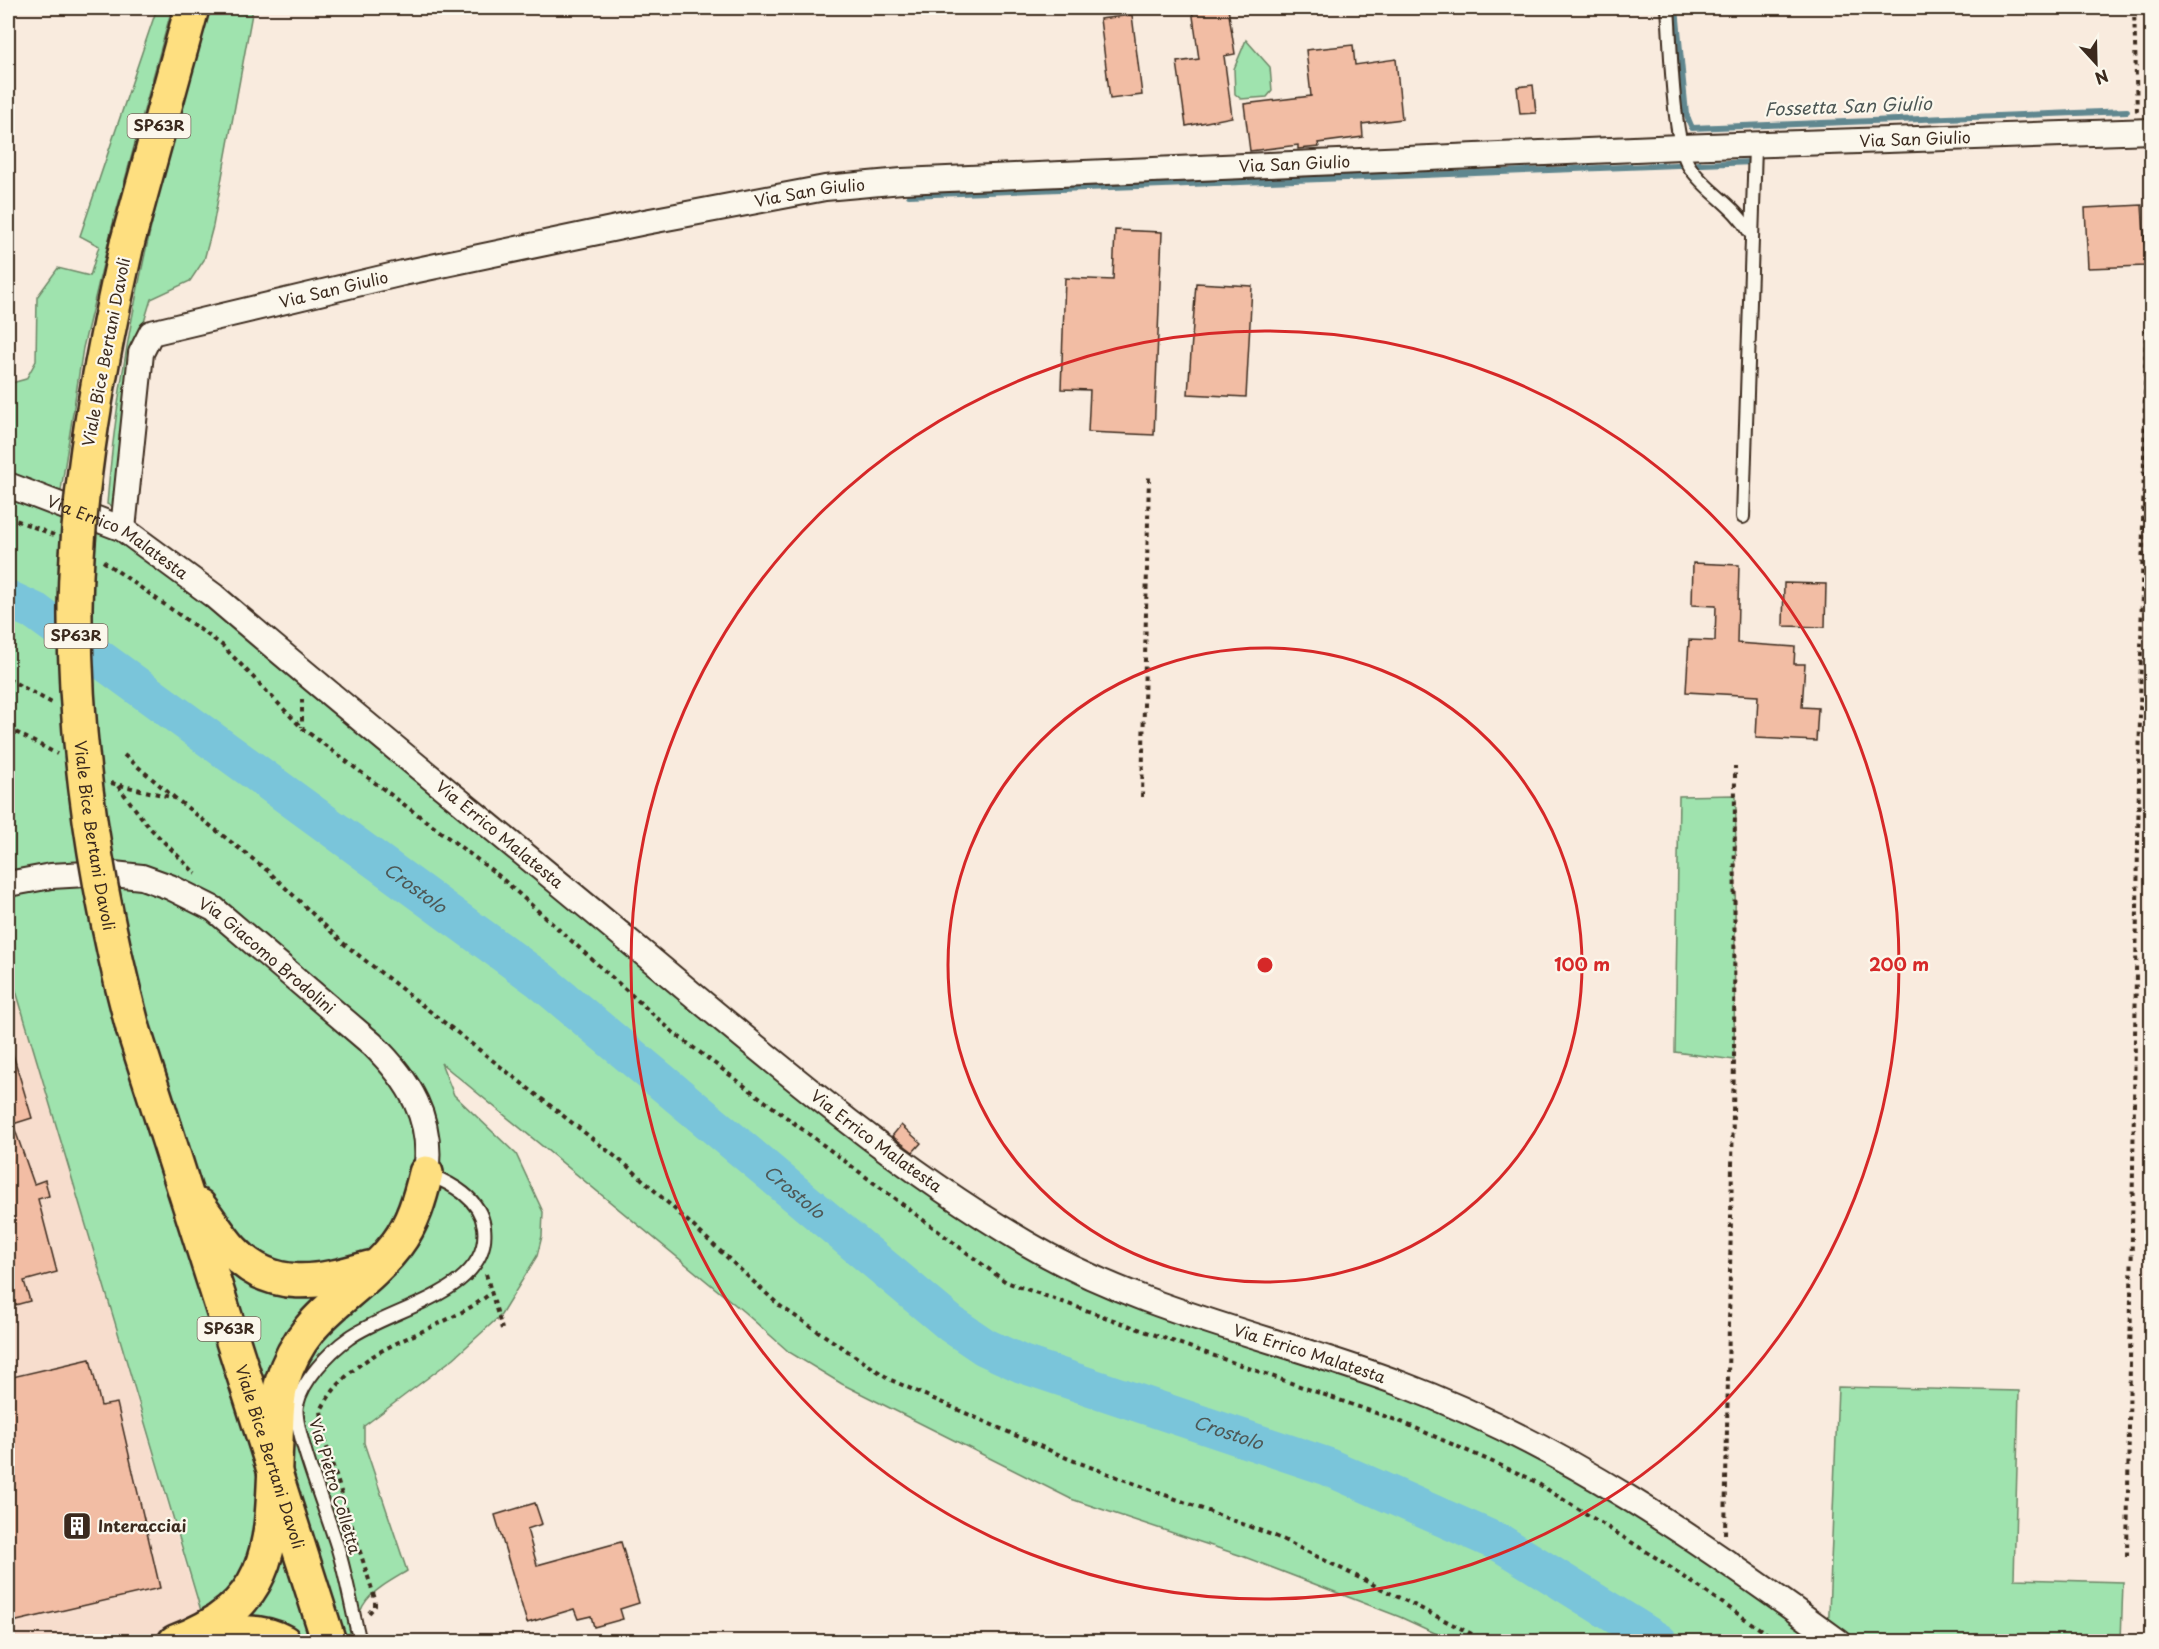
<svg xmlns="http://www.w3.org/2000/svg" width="2159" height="1649" font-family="'Playpen Sans',sans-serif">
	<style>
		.built { fill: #f7ddcd }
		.green { fill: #9fe3ae; stroke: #6d8666; stroke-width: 1.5 }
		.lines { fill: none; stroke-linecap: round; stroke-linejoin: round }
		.stream { stroke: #61878f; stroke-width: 6 }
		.river { stroke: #7ac5da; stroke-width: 38 }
		.building { fill: #f2bda4; stroke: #3b2a1e; stroke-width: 1.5 }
		.service-casing { stroke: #3b2a1e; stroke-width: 16 }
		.minor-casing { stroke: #3b2a1e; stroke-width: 28 }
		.trunk-casing { stroke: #3b2a1e; stroke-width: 38 }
		.path { stroke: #3b2a1e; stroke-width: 4; stroke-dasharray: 4.5 4.5; stroke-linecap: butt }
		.service { stroke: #fbf7ec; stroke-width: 12 }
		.minor { stroke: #fbf7ec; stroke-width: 24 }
		.trunk { stroke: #fedf80; stroke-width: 33 }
		.trunk-bridge-casing { stroke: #3b2a1e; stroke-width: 38; stroke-linecap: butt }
		.trunk-bridge { stroke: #fedf80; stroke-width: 33 }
		.ring { fill: none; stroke: #d62828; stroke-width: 3 }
		.labels { text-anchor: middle; stroke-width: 4.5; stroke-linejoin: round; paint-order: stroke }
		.shield { fill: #fbf7ec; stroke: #75685c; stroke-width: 1.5 }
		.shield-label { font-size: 15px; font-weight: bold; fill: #3b2a1e }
		.street-label { font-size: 16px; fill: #3b2a1e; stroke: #fbf7ec }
		.poi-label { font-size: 16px; font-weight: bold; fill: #3b2a1e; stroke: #fbf7ec; text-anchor: start }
		.water-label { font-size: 18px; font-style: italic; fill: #4e5856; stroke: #fbf7ec }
		.centre { fill: #d62828; stroke: #fbf7ec; stroke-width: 3 }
		.ring-label { font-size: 18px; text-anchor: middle; font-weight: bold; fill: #d62828; stroke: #fbf7ec; stroke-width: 4.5; stroke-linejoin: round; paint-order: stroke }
	</style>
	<rect width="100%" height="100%" fill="#f9ebde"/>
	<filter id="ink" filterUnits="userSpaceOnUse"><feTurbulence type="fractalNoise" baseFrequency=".0167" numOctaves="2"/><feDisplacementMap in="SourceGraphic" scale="12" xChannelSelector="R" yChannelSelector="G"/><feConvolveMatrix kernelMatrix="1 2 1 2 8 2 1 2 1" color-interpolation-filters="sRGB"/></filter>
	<g filter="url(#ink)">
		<g class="built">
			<path d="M2143,8H2151V97H2146Z"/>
			<path d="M8,964L187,1570L210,1641H8Z"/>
		</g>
		<g class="green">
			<path d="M157,8H172L111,231L83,348L60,497L8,478V384L26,379L36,361L37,297L58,268L90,276L99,246L80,236Z"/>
			<path d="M208,8H253L213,226L204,260L190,281L151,299L137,345L113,507L107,504C120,335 162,170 208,8Z"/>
			<path d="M1246,40L1270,67L1272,91L1267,97L1241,99L1235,94L1234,69Z"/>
			<path d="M8,493L114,528L1028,1250L1498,1430L1828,1638L1838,1387L2019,1391L2014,1579L2123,1582L2121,1641H1452L1400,1617L1242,1556L1071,1499L842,1384L789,1352L744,1312L441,1063L454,1095L516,1154L543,1212L542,1236L537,1256L501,1315L454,1358L364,1426V1443L407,1571C377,1589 350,1602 360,1641H210L8,964Z"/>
			<path d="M1736,795L1734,1060L1675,1052L1679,796Z"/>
		</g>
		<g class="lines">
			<g class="stream">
				<path d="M1676,8L1686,114L1692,128L2127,111"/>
				<path d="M909,195L1754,162"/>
			</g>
			<path class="river" id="s1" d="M8,599L36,612L540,980L951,1324L985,1347L1022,1364L1326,1466L1502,1544L1659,1642"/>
		</g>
		<g class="building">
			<path d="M1200,8H1228L1235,54L1224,56L1232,117L1186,126L1177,62L1199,59L1192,9Z"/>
			<path d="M1132,15L1142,95L1110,99L1100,19Z"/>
			<path d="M1353,45L1355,65L1396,59L1402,119L1362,124L1363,137L1318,143L1319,147L1298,149V145L1250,151L1244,104L1311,96L1306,50Z"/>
			<path d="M1533,85L1536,113L1520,114L1517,87Z"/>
			<path d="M2142,205L2146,266L2088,268L2085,208Z"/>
			<path d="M1115,230L1162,232L1154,435L1088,432L1090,390L1061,389L1065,278L1113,280Z"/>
			<path d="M1196,283L1252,286L1246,397L1188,394Z"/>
			<path d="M1693,563L1739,565L1737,643L1795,647L1794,664H1805L1802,707L1818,708L1816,741L1756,738L1758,696L1686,692L1689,640L1715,641L1716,606L1692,605Z"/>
			<path d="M1784,583L1826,584L1825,627L1783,626Z"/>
			<path d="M12,1051L32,1118L13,1124L34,1184L45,1180L49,1196L38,1199L57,1272L24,1281L30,1301L8,1307V1052Z"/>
			<path d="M901,1125L921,1143L913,1152L892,1136Z"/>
			<path d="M90,1359L101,1406L117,1403L160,1588L8,1623V1378Z"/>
			<path d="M535,1503L542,1524L527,1529L537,1565L621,1542L639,1603L620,1609L623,1619L594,1627L591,1616L578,1619L574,1609L527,1623L495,1515Z"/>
		</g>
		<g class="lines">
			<g class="service-casing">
				<g id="service">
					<path d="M1668,8C1671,44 1672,139 1689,166C1706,192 1735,205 1751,234"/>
					<path d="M1743,517L1755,147"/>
					<path d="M360,1642C352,1611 347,1579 338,1549C330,1520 292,1428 297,1405C302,1381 329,1352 349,1338C389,1308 492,1293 484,1227C480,1198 452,1184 428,1174"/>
				</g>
			</g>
			<g class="minor-casing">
				<g id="minor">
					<path id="s2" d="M8,485L123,529L214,596C353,715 496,830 636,947C761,1051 885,1160 1026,1243C1142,1312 1277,1337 1401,1384C1561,1444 1702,1542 1839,1642"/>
					<path id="s3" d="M123,529L141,353L151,333L403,273L645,222L825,188L902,181L1680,147L2152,131"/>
					<path id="s4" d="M8,884L51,876L104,873L142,877L170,887L214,909L372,1044C409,1080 434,1119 426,1173"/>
				</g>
			</g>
			<g class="trunk-casing">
				<g id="trunk">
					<path d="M127,244L192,8"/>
					<path id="s5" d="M133,1028L329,1642"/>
					<path d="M199,1206C210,1220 220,1237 232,1250C272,1294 320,1282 369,1268"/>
					<path d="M193,1637C222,1634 257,1627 284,1642"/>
					<path d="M175,1642C280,1603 271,1536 276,1441C277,1422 276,1401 282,1382C304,1309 356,1298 397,1244C413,1223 420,1198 426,1173"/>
				</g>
			</g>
			<g class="path">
				<path d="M2134,8L2137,112"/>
				<path d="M8,517L54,535"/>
				<path d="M103,561L222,645L302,728L498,875L674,1033L1006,1282L1404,1423L1529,1478L1658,1559L1779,1642"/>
				<path d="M8,679L52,703"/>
				<path d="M302,699V727"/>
				<path d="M8,728L57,754"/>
				<path d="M124,755L175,798"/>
				<path d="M111,783L175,798L268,871L343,943L631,1169L780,1306L891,1380L1069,1459L1280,1538L1488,1642"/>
				<path d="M118,786L148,826L196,874"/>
				<path d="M1142,797L1149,475"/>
				<path d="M486,1274L502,1329"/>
				<path d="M1725,1534L1734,1060L1735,766"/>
				<path d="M2127,1556L2146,327"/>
				<path d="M369,1613L375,1606V1599L324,1438L321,1410C358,1340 434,1338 491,1293"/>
			</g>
			<use href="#service" class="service"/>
			<use href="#minor" class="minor"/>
			<use href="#trunk" class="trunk"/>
			<g class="trunk-bridge-casing">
				<g id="trunk-bridge">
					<path id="s6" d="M127,244C100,363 77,484 75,607C74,751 96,889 133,1028"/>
				</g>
			</g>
			<use href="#trunk-bridge" class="trunk-bridge"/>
		</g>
	</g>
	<g class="ring">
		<circle cx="1265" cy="965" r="317"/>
		<circle cx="1265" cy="965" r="634"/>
	</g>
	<defs>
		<g id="building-square" transform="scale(1.5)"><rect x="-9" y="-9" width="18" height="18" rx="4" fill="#3b2a1e" stroke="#fbf7ec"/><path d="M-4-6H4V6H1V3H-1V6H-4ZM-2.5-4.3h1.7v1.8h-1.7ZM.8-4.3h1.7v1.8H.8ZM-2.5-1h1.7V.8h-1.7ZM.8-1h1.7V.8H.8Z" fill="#fff"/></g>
	</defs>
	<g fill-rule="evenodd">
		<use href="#building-square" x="77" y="1526"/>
	</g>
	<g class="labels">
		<g class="shield">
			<rect x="127.5" y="114" width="63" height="24" rx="4.5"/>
			<rect x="44.5" y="624" width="63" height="24" rx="4.5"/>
			<rect x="197.5" y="1317" width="63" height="24" rx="4.5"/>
		</g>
		<g class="shield-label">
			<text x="159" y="131">SP63R</text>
			<text x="76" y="641">SP63R</text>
			<text x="229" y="1334">SP63R</text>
		</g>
		<g class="street-label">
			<text dy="6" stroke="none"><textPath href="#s3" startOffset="1980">Via San Giulio</textPath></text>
			<text dy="6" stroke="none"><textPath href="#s3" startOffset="1359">Via San Giulio</textPath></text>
			<text dy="6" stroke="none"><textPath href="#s3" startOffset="873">Via San Giulio</textPath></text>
			<text dy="6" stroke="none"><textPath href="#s3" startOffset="387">Via San Giulio</textPath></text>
			<text transform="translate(106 352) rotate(-79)" y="6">Viale Bice Bertani Davoli</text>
			<text dy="6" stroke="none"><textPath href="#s2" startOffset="122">Via Errico Malatesta</textPath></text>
			<text dy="6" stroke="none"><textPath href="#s2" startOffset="608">Via Errico Malatesta</textPath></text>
			<text dy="6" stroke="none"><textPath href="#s6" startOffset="597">Viale Bice Bertani Davoli</textPath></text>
			<text dy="6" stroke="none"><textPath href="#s4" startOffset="284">Via Giacomo Brodolini</textPath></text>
			<text dy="6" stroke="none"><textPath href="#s2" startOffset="1094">Via Errico Malatesta</textPath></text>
			<text dy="6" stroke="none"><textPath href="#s2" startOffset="1580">Via Errico Malatesta</textPath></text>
			<text dy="6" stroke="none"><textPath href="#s5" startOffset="450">Viale Bice Bertani Davoli</textPath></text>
			<text transform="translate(335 1486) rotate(73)" y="6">Via Pietro Colletta</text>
		</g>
		<g class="poi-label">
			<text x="98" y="1532">Interacciai</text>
		</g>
		<g class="water-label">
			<text transform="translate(1848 107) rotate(-2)" y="6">Fossetta San Giulio</text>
			<text dy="6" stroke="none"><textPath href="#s1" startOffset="500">Crostolo</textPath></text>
			<text dy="6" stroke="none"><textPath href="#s1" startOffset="986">Crostolo</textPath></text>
			<text dy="6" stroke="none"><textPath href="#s1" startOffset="1490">Crostolo</textPath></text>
		</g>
	</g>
	<circle cx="1265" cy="965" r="9" class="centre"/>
	<g class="ring-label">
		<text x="1582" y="971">100 m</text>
		<text x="1899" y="971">200 m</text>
	</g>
	<rect width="2159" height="1649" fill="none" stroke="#fbf7ec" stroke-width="30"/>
	<rect x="15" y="15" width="2129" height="1619" fill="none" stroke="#3b2a1e" stroke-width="2" filter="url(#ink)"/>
	<g transform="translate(2096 63) rotate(158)" stroke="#fbf7ec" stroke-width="4.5" paint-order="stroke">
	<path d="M0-4.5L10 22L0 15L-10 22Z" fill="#3b2a1e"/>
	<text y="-9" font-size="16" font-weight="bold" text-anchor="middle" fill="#3b2a1e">N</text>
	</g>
</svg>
